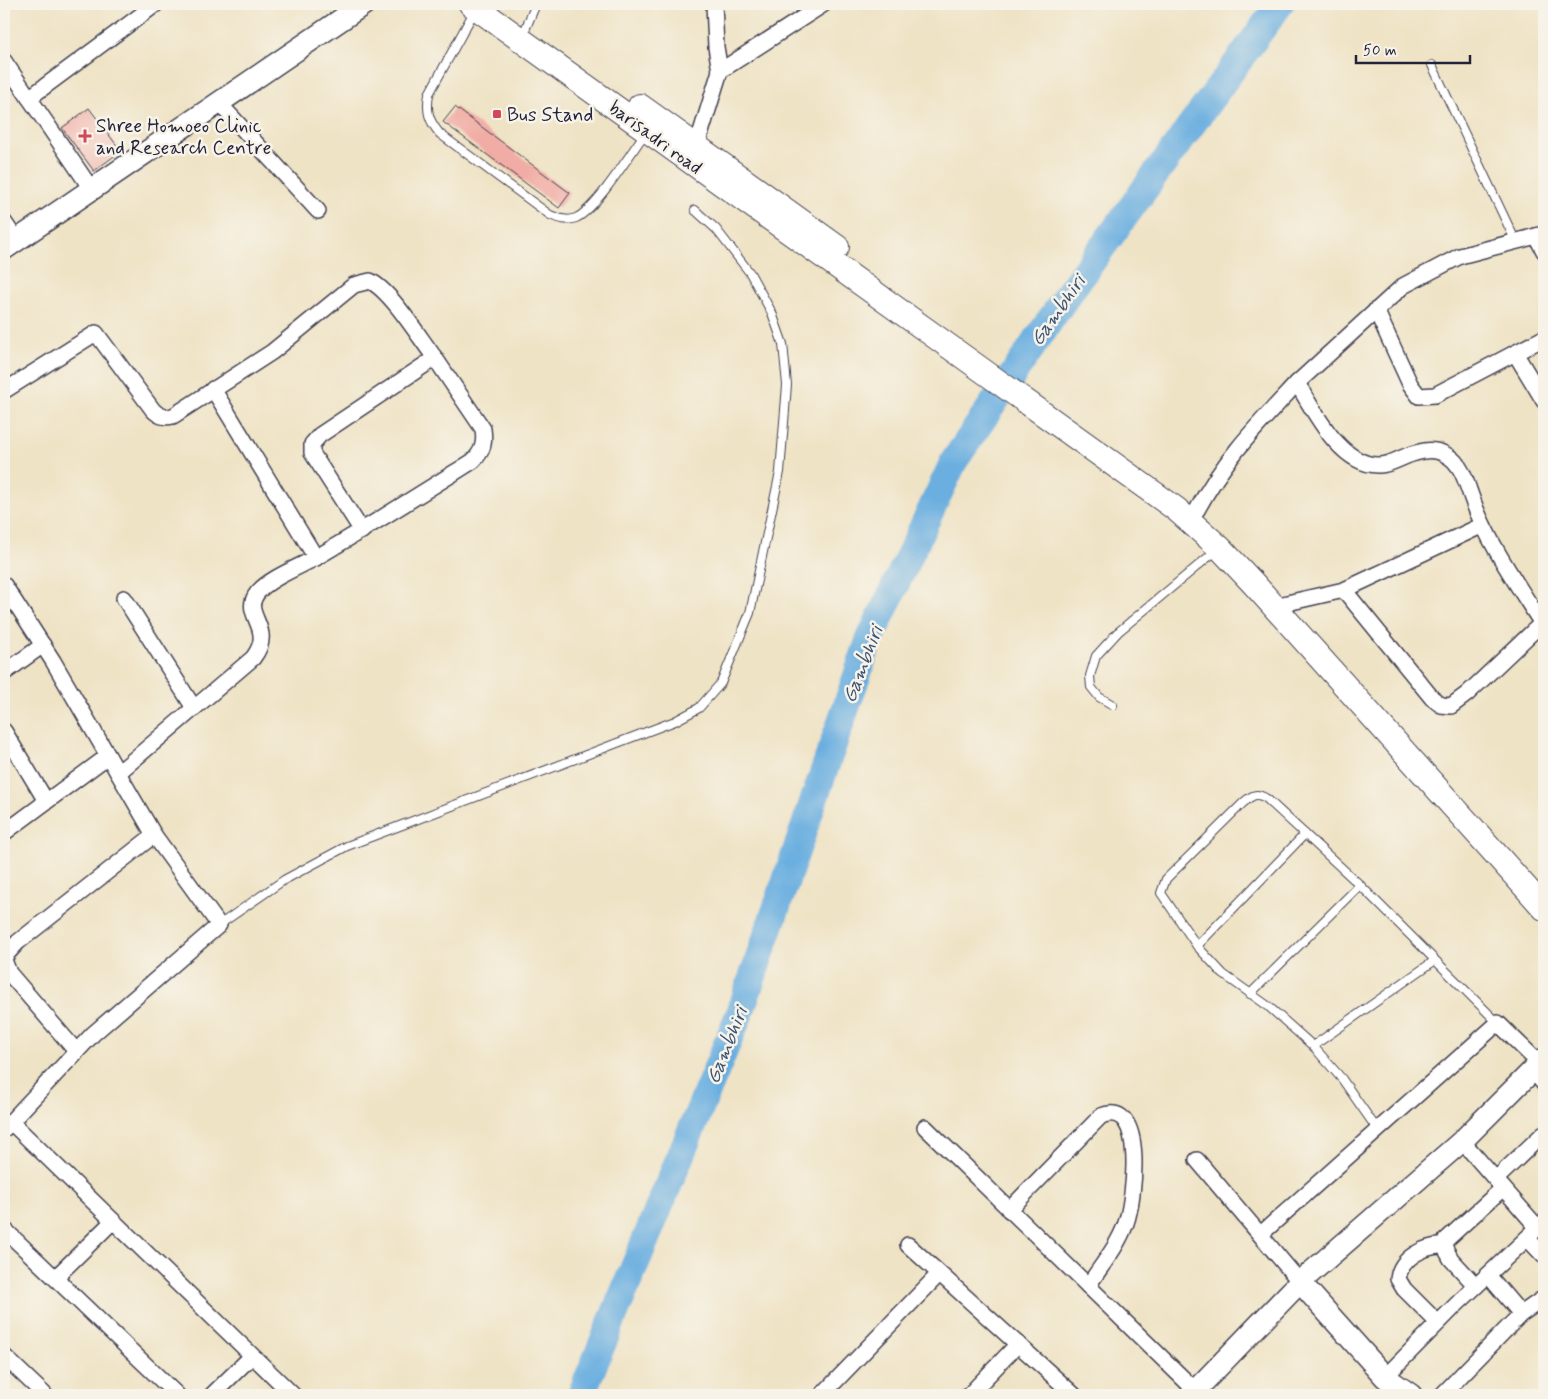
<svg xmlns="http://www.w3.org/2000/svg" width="1548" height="1399" font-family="Mynerve,sans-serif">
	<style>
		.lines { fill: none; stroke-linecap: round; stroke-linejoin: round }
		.river { stroke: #6aafe0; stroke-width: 28 }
		.building { fill: #f1ada5 }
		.lane-casing { stroke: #413f50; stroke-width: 10 }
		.street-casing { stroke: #413f50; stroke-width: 18 }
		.secondary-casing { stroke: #413f50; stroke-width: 24 }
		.primary-casing { stroke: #413f50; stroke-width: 26 }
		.lane { stroke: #fff; stroke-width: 8 }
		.street { stroke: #fff; stroke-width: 15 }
		.secondary { stroke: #fff; stroke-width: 21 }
		.primary { stroke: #fff; stroke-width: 24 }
		.poi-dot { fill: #d1495b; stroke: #f7f3e8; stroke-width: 2 }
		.labels { text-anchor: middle; stroke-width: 5; stroke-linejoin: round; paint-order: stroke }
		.poi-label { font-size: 19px; fill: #22223b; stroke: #f7f3e8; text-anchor: start }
		.street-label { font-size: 19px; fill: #22223b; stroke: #f7f3e8 }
		.water-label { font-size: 20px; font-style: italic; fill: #3b5375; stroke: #f7f3e8 }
	</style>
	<rect width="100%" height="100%" fill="#f7f3e8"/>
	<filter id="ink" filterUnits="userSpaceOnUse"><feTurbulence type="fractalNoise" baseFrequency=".02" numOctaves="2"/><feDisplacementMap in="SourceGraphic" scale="10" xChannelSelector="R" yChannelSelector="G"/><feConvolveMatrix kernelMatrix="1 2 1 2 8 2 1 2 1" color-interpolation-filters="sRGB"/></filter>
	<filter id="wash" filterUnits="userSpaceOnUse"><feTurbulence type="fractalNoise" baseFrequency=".0096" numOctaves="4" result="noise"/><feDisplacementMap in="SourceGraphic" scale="20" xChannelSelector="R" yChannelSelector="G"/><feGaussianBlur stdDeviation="1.12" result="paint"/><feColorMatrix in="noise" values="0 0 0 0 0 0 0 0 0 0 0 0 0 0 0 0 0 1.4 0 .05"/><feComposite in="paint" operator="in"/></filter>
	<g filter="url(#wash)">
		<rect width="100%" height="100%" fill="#efe3c5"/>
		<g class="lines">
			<path class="river" d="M581,1395L741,1010L869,641L954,461L1068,294L1280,4"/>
		</g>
		<g id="blocks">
			<g class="building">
				<path d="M455,107L570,193L559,208L443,122Z"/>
				<path d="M89,108L121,151L94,171L62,128Z"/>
			</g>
		</g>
	</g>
	<g filter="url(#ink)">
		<use href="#blocks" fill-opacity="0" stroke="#413f50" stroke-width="1"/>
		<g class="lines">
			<g class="lane-casing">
				<g id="lane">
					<path d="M475,10L429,94C426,112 429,121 440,134L550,215C558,218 567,222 576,218C596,209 631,153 645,133"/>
					<path d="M522,37L536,4"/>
					<path d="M1432,65L1516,242"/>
					<path d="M1113,705L1099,697L1091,687L1090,676L1096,656L1118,632L1218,549"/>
					<path d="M219,925L284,880L347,846L675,721L699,708L721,683L750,613L780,472L787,385L783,344L772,313L750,273L716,229L695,210"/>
					<path d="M1197,946L1305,834"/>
					<path d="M1250,994L1360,885"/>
					<path d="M1313,1046L1434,961"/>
					<path d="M1377,1129L1342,1079L1313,1046L1268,1006L1223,974L1197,946L1161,893L1166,879L1243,803C1252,795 1256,792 1267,799L1360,885L1498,1023"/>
				</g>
			</g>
			<g class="street-casing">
				<g id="street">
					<path d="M4,61L92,190"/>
					<path d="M720,71L824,4"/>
					<path d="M29,98L156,4"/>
					<path d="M219,103L318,211"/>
					<path d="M697,145L720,71L716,47L714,4"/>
					<path d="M4,222L17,241"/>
					<path d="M1544,234L1460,256L1403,286L1297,383C1314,411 1341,467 1380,465C1390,465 1402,457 1412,454C1425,450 1436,448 1448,456C1463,465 1467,486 1473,501C1487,541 1521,590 1544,627"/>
					<path d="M1536,236L1544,251"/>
					<path d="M1376,310L1410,384L1419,396L1435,395L1515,353"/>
					<path d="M1544,338L1515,353L1544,401"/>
					<path d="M213,389L316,558"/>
					<path d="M4,391L96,333L153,410C159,416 164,418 173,416L272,352L354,285L370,281C391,291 419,337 435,358L320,435L312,444V453L362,531"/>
					<path d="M1197,510C1225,458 1257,426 1297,383"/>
					<path d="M4,585L53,661L154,835L219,925L93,1034L4,1129"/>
					<path d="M1344,590L1432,698L1441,705L1451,706L1467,694L1542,623"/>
					<path d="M124,598L194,708"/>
					<path d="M1274,606L1344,590L1483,525"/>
					<path d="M4,673L43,645"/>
					<path d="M4,731L46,801"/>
					<path d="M118,773L253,658C277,627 239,615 258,592C270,578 301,566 317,557C370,526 422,493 473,461C483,451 485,443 483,429L435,358"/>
					<path d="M4,833L108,756"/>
					<path d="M4,957L18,942L154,835"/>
					<path d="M4,960L9,973L76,1051"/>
					<path d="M1533,1071L1544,1084"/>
					<path d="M11,1122L293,1395"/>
					<path d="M925,1127L1196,1391"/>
					<path d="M1462,1141L1538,1228"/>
					<path d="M1197,1160L1300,1282"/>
					<path d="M1496,1179L1544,1133"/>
					<path d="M1009,1210L1101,1116C1147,1097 1134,1201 1126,1223C1118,1246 1101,1266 1088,1286"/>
					<path d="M4,1229L177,1395"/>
					<path d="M1261,1234L1498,1023L1540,1064"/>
					<path d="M1527,1238L1544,1256"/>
					<path d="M908,1245L1074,1395"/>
					<path d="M1488,1275L1521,1314"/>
					<path d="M55,1278L113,1221"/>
					<path d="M1476,1286L1451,1259L1444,1246L1446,1240L1503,1188"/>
					<path d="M1438,1323L1404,1289L1398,1279C1400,1258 1425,1245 1444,1246"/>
					<path d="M4,1356L45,1395"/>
					<path d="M1385,1377L1456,1305L1544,1222"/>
					<path d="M212,1395L252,1356"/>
					<path d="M822,1395L939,1274"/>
					<path d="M969,1395L1018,1344"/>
					<path d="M1442,1395L1521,1314L1544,1298"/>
				</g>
			</g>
			<g class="secondary-casing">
				<g id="secondary">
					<path d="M4,249L364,4"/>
					<path d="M1300,1282L1385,1377L1411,1395"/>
					<path d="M1191,1395L1300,1282L1462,1141L1544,1059"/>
				</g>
			</g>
			<g class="primary-casing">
				<g id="primary">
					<path d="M471,4L1176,509L1220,548L1253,583L1544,908"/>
					<path d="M640,106L837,247"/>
				</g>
			</g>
			<use href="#lane" class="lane"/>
			<use href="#street" class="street"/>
			<use href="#secondary" class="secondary"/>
			<use href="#primary" class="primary"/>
		</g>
	</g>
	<g class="poi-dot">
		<rect x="492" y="109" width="10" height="10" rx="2.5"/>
		<path d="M82.5 128.5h5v5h5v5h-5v5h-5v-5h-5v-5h5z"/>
	</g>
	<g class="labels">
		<g class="poi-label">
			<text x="507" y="121">Bus Stand</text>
			<text x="96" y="132">Shree Homoeo Clinic<tspan x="96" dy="22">and Research Centre</tspan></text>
		</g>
		<g class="street-label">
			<text transform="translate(656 137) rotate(36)" y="7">barisadri road</text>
		</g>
		<g class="water-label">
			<text transform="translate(1057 310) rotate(-55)" y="7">Gambhiri</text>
			<text transform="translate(862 664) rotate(-69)" y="7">Gambhiri</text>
			<text transform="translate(726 1045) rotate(-68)" y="7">Gambhiri</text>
		</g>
	</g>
	<rect width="1548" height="1399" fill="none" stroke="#f7f3e8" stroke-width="20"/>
	<path d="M1356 55v8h114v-8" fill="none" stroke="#22223b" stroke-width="2.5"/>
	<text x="1363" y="55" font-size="15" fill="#22223b" stroke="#f7f3e8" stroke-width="4" paint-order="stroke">50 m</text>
</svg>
